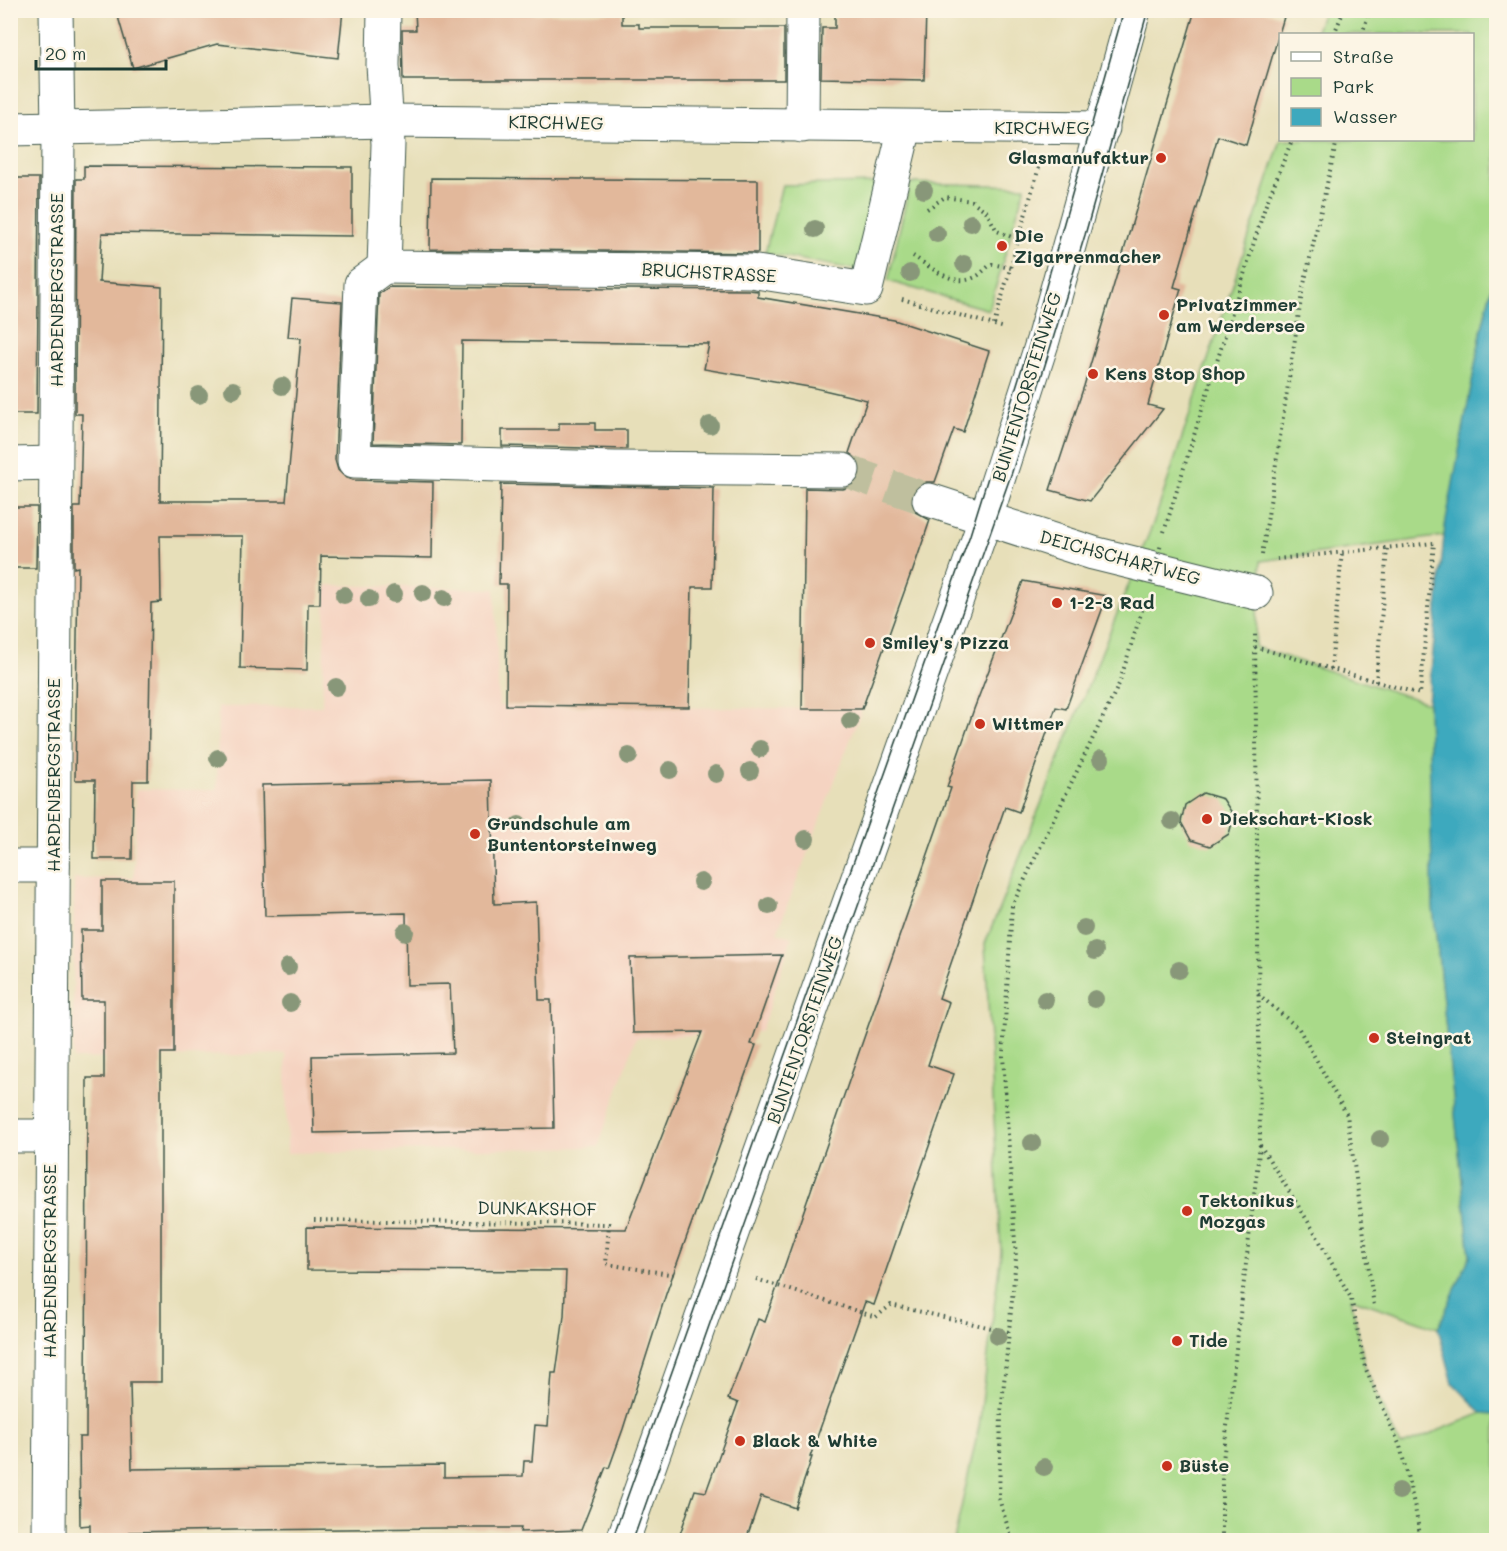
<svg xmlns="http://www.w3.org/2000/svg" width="1507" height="1551" font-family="Mali,sans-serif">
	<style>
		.built { fill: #f5d3c1 }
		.green { fill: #a9da89; stroke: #648c5e; stroke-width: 1.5 }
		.water { fill: #3ea9be; stroke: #2e7379; stroke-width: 1.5 }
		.building { fill: #e2b89b }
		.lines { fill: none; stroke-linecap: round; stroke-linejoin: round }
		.minor-tunnel { stroke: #bfbf9e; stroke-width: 33; stroke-dasharray: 33 16; stroke-linecap: butt }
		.minor-casing { stroke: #3d5548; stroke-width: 35 }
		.path { stroke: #3d5548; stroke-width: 4; stroke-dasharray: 1.5 4.5; stroke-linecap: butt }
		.minor { stroke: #fff; stroke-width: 33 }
		.tram { stroke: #1f3d34; stroke-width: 1.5 }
		.path-bridge { stroke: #3d5548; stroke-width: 4; stroke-dasharray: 1.5 4.5; stroke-linecap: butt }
		.tree { fill: #889779 }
		.poi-dot { fill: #c8321e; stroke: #fcf5e5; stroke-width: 2 }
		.labels { text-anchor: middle; stroke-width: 5; stroke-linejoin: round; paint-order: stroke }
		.street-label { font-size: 18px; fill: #1f3d34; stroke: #fcf5e5 }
		.poi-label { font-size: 18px; font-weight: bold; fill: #1f3d34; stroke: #fcf5e5; text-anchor: start }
	</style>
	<rect width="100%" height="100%" fill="#fcf5e5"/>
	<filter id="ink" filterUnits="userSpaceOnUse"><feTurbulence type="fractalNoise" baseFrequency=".0167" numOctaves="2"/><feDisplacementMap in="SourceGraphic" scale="12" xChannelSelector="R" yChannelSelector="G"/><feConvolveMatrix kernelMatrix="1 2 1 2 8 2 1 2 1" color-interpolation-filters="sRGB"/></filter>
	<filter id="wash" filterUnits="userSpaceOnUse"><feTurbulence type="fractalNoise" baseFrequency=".008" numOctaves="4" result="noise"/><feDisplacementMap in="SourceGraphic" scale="24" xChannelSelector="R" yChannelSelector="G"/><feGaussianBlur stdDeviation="1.35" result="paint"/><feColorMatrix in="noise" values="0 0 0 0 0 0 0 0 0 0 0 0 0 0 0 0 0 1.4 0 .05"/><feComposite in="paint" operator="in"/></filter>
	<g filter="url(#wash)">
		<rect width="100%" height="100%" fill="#e7dfb9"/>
		<path class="built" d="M326,585L495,589L499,706L862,709L777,933L792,937L761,1031L636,1038L598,1147L287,1153L286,1054L73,1059L74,879L134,878L136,789L217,790L218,707L322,706Z"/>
		<g class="green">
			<path d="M1323,11H1496V269L1482,328L1444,536L1261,561L1255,647L1428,703L1433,907L1470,1256L1438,1328L1351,1298L1365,1367L1400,1446L1482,1413L1496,1414V1540H954L979,1426L1001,1252L985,944L1156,516L1281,140H1472V34H1315Z"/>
			<path d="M876,183L857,270L765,253L782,185Z"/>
			<path d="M910,183L1025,186L989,310L888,281Z"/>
		</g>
		<path class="water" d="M1496,269V1414L1482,1413L1453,1383L1438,1328L1470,1256L1433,907L1428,703L1445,526L1482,328Z"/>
		<g id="blocks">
			<g class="building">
				<path d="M116,10H343L338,58L217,44L133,68Z"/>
				<path d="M415,10H513V14L622,13V24H639V28H784V80H403L402,30H416Z"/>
				<path d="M835,10H926L924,80L821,78L822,28H835Z"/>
				<path d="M1195,10H1260L1284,17L1246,145L1218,136L1174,287L1181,289L1148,405L1163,409L1090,501L1050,490L1084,386Z"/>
				<path d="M84,166L352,167V236L102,233L99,282L162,287L160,501H286L301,338L288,337L292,298L342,302L335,460L338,470L345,477L353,480L433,482L432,558L321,556L320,604H308L307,670L240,668L243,536H160L161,602L151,603L148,781H133L132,859H94L95,780H75L78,567L74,568V507H80L82,414H75L76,179H84Z"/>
				<path d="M10,178H39L37,414H10Z"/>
				<path d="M431,178L758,180V253L430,249Z"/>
				<path d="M389,287L748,290L758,291V297L894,320L989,351L963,432L954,429L935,482H925L917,486L911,494V503L915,512L930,520L912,573H911L862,709H802L805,488L843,489L853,486L859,480L862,471L860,461L849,453L867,400L815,388L704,369L709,344L462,341L461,445L373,443L379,294Z"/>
				<path d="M559,423H595V430H627V449L502,446V430H559Z"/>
				<path d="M501,484L714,488L712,587H692L689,707L506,705L507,584H499Z"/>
				<path d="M10,507H37L36,568H10Z"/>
				<path d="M1023,581L1107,596L1066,709L1056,707L1019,812L1005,807L939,998L949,1002L928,1065L954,1074L874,1305L865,1302L810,1457H812L795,1508L761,1496L746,1540H678L695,1490L706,1492L738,1403L728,1399L758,1319L765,1322L951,788L947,787L974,709Z"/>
				<path d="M491,780L494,904L536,902L539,1000H551L554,1128L314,1133L312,1056L453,1053L450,984L407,985L406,913L265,916L262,785Z"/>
				<path d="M1203,793L1223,799L1234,816L1229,834L1210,846L1191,840L1181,822L1185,805Z"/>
				<path d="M102,881H174V1053H161V1382H130L132,1469L444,1465V1477L523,1476L524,1461H532L535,1425L548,1426L552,1373H556L564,1316L566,1271L307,1270V1227L626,1229L702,1032L633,1033L630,958L782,955L751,1044L756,1045L666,1294L623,1429L609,1468L606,1467L581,1530L520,1532L521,1528H444L235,1530L129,1532V1537H90V1525L80,1526L79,1437H86L87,1078H104V1000H82L81,930H102Z"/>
			</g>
		</g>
	</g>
	<g filter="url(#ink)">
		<use href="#blocks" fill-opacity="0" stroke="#3d5548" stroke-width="1.5"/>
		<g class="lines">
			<path class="minor-tunnel" d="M843,470L929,500"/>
			<g class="minor-casing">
				<g id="minor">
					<path d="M384,10L383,65L388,144L384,267L750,271L866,289L905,127"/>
					<path d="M802,126L803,10"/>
					<path d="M10,129L388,121L1103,128"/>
					<path d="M384,267L361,284L354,461L615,468L843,470"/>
					<path d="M10,464L55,463"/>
					<path d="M929,500L1093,553L1256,593"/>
					<path d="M10,866H53"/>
					<path d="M10,1136H51"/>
					<path d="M49,1540L58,129L56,10"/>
					<path d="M623,1540L985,520L1043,340L1134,10"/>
				</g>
			</g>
			<g class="path">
				<path d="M1327,10L1342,14"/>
				<path d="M1334,34L1344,10"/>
				<path d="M1362,34L1370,10"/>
				<path d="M927,209L945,197L972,201L986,211L997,231L1019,240"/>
				<path d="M913,256C929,266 953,287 973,278C981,275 985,268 992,264L1011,268"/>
				<path d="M902,299L1005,328"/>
				<path d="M994,325L1039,167"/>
				<path d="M1164,532L1265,207L1292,140"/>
				<path d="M1262,555L1302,293L1337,140"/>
				<path d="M1255,647L1420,694L1434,543L1277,559"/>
				<path d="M1331,669L1342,552"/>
				<path d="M1376,682L1387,548"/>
				<path d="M1258,994L1299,1029L1347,1115L1374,1306"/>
				<path d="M1260,1145L1314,1231L1351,1298L1365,1367L1400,1446L1415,1508L1421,1540"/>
				<path d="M314,1220L609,1224L606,1264L676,1275"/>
				<path d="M756,1279L876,1317L891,1305L1009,1332"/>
				<path d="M1012,1540L999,1499L1001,1414L1016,1258L1003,1056L1012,906L1119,684L1143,607"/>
				<path d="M1222,1540V1469L1260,1144L1255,631"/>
			</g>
			<use href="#minor" class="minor"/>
			<g class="tram">
				<path d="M612,1540L970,535L1032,336L1124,10"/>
				<path d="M633,1540L1012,472L1085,235L1148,10"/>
			</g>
			<path class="path-bridge" d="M1151,583L1161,544"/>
		</g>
		<g class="tree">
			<circle cx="924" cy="190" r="9"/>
			<circle cx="971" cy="223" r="9"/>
			<circle cx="815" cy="229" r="9"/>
			<circle cx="937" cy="234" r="9"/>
			<circle cx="964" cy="264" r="9"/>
			<circle cx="910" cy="273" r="9"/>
			<circle cx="282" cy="386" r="9"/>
			<circle cx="233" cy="390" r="9"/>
			<circle cx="199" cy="395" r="9"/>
			<circle cx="710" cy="425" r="9"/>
			<circle cx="423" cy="593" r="9"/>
			<circle cx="394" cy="594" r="9"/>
			<circle cx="344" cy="595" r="9"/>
			<circle cx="444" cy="598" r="9"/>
			<circle cx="369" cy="599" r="9"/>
			<circle cx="336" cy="687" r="9"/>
			<circle cx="850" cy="721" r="9"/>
			<circle cx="760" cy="749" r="9"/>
			<circle cx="629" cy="756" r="9"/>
			<circle cx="218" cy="758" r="9"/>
			<circle cx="1101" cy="759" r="9"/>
			<circle cx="670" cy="770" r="9"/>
			<circle cx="750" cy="771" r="9"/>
			<circle cx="716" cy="774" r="9"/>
			<circle cx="1172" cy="821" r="9"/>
			<circle cx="519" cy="825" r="9"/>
			<circle cx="806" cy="839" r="9"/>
			<circle cx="701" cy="882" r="9"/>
			<circle cx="769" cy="906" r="9"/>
			<circle cx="1084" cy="928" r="9"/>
			<circle cx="405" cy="932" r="9"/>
			<circle cx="1095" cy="951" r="9"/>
			<circle cx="288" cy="967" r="9"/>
			<circle cx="1179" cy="970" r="9"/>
			<circle cx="1095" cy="999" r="9"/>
			<circle cx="1045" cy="1000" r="9"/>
			<circle cx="290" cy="1003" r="9"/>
			<circle cx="1380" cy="1139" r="9"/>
			<circle cx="1032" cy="1143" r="9"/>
			<circle cx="998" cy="1336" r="9"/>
			<circle cx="1044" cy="1467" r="9"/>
			<circle cx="1399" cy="1491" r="9"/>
		</g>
	</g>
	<g class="poi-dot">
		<circle cx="1161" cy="158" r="6"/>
		<circle cx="1002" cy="246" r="6"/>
		<circle cx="1164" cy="315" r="6"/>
		<circle cx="1093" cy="374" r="6"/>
		<circle cx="1057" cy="603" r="6"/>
		<circle cx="870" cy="643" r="6"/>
		<circle cx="980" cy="724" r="6"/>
		<circle cx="1207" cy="819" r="6"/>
		<circle cx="475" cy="834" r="6"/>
		<circle cx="1374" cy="1038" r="6"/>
		<circle cx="1187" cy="1211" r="6"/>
		<circle cx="1177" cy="1341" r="6"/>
		<circle cx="740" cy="1441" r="6"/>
		<circle cx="1167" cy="1466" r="6"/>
	</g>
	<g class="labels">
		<g class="street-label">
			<text transform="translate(556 123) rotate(1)" y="6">KIRCHWEG</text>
			<text x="1042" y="134">KIRCHWEG</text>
			<text transform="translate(709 273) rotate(3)" y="6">BRUCHSTRASSE</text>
			<text transform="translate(57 290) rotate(-90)" y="6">HARDENBERGSTRASSE</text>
			<text transform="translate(1027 387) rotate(-73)" y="6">BUNTENTORSTEINWEG</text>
			<text transform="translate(1120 558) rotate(15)" y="6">DEICHSCHARTWEG</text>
			<text transform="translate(54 775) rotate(-90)" y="6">HARDENBERGSTRASSE</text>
			<text transform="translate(805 1030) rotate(-71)" y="6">BUNTENTORSTEINWEG</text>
			<text transform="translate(537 1209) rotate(1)" y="6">DUNKAKSHOF</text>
			<text transform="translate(50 1261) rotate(-90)" y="6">HARDENBERGSTRASSE</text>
		</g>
		<g class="poi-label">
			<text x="1149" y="164" text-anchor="end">Glasmanufaktur</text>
			<text x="1014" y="242">Die<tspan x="1014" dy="21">Zigarrenmacher</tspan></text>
			<text x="1176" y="311">Privatzimmer<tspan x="1176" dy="21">am Werdersee</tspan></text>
			<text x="1105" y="380">Kens Stop Shop</text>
			<text x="1069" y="609">1-2-3 Rad</text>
			<text x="882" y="649">Smiley's Pizza</text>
			<text x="992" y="730">Wittmer</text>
			<text x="1219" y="825">Diekschart-Kiosk</text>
			<text x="487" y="830">Grundschule am<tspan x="487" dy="21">Buntentorsteinweg</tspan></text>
			<text x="1386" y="1044">Steingrat</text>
			<text x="1199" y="1207">Tektonikus<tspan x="1199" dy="21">Mozgas</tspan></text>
			<text x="1189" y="1347">Tide</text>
			<text x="752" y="1447">Black &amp; White</text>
			<text x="1179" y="1472">Büste</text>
		</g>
	</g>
	<rect width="1507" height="1551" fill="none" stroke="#fcf5e5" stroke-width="36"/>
	<rect x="1279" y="33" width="195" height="108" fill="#fcf5e5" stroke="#a4ab9e" stroke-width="1.5"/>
	<rect x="1291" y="52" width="30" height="9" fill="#ffffff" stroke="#a4ab9e" stroke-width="1.5"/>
	<text x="1333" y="63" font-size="18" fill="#1f3d34">Straße</text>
	<rect x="1291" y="78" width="30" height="18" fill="#a9da89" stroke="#a4ab9e" stroke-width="1.5"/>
	<text x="1333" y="93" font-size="18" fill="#1f3d34">Park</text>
	<rect x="1291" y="108" width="30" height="18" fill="#3ea9be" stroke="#a4ab9e" stroke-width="1.5"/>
	<text x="1333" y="123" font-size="18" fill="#1f3d34">Wasser</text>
	<path d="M36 60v9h130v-9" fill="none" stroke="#1f3d34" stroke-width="3"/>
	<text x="45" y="60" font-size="18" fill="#1f3d34" stroke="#fcf5e5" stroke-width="4.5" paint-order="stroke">20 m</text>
</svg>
